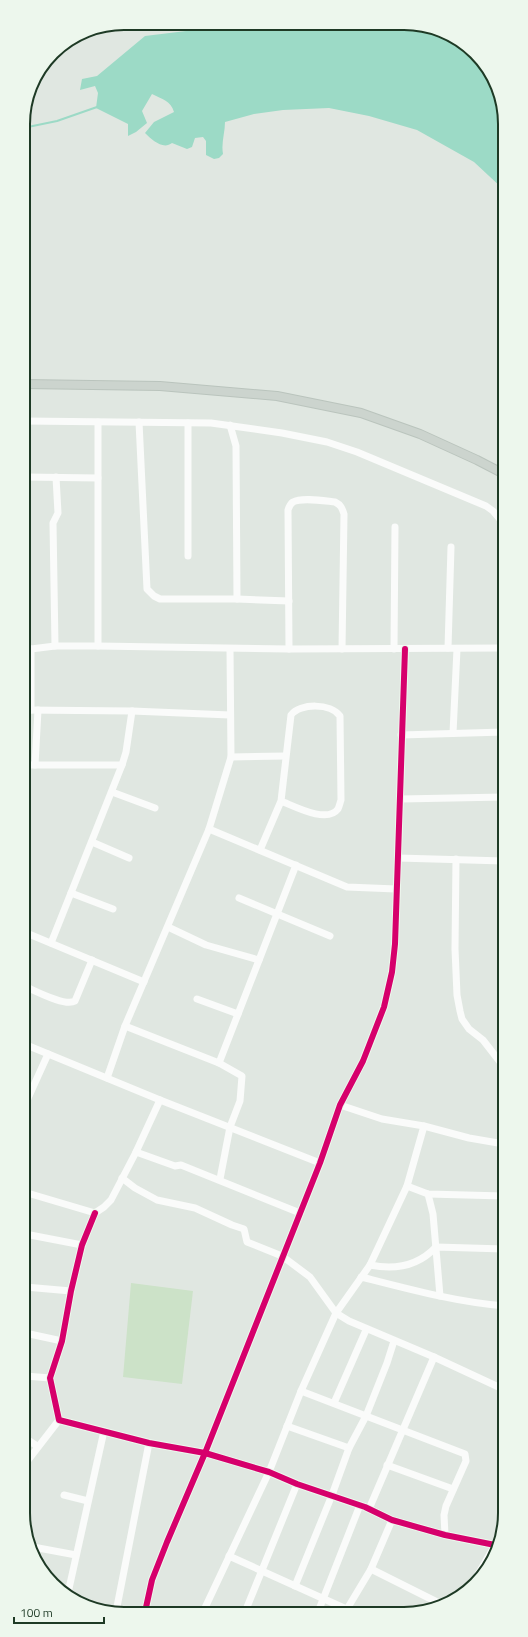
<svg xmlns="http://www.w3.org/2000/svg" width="528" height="1637" font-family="'Titillium Web',sans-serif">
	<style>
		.green { fill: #cce2c8 }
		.water { fill: #9cdac6 }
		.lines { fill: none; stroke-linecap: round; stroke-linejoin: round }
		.stream { stroke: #9cdac6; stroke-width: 2 }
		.major-casing { stroke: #bac4bd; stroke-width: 10 }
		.minor { stroke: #fafbfa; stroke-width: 7 }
		.major { stroke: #ccd4ce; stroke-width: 8 }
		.cycleway-casing { stroke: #edf7ed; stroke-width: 8 }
		.cycleway { stroke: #d6006c; stroke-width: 6 }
		.rim { fill: none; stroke: #1e3a25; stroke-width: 2 }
	</style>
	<rect width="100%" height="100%" fill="#e0e7e1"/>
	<path class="green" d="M131,1283L193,1291L182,1384L123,1377Z"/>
	<path class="water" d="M200,24L424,25L476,53L503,104V189L474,162L417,130L369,116L329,108L283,110L254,114L225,122C225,133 221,143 223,154L219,158L214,159L206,155V141L203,137L195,138L192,147L187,149L172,143C163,150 152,140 145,133L154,122L174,112C171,101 162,99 152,94L142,111L147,123L136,132L128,136V124L96,108L98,93L95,86L80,90L82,79L97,76L145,36L186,31Z"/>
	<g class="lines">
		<path class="stream" d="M23,128L57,121L97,107"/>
		<g class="major-casing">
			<path id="major" d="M24,384L160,386L277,396L361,413L420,434L477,460L504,474"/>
		</g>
		<g class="minor">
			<path d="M24,421L211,423L282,433L327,442L357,452L486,506L493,511L504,524"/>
			<path d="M139,422L147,589L154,596L160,599H237L289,601"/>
			<path d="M188,423V556"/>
			<path d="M230,425L236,446L237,599"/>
			<path d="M24,477L98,478"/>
			<path d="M55,646L53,523L58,513L56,477"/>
			<path d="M98,646V422"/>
			<path d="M24,647L31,649L55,646H98L289,649L504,648"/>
			<path d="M448,648L451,547"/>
			<path d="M31,649V710"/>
			<path d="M289,649L288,510C289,507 290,504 293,502C302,497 325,501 335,502C341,505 342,508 344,514L342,649"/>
			<path d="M394,649L395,527"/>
			<path d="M24,710L132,711L230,715"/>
			<path d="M453,733L457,649"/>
			<path d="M401,735L504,732"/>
			<path d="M231,757L285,756"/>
			<path d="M24,765H122L126,752L132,711"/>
			<path d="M35,765L38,710"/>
			<path d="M112,792L155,808"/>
			<path d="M401,799L504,797"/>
			<path d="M209,829L347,887L396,889"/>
			<path d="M92,842L129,858"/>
			<path d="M260,850L281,801L291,715C300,703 331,703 340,716L341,800C340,803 339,807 338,809C327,824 294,806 281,801"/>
			<path d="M398,858L504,861"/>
			<path d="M456,859L455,949L457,995L460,1011L462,1019L469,1029L483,1040L504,1067"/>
			<path d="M71,893L113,909"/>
			<path d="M239,898L330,936"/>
			<path d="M168,927L206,945L259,960"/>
			<path d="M24,932L144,982"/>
			<path d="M51,943L122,765"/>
			<path d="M24,986C36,991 65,1007 75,1001L92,960"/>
			<path d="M197,999L238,1014"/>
			<path d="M125,1026L219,1063L242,1076L240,1101L230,1127L220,1179"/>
			<path d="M24,1044L160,1100L320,1163"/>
			<path d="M219,1063L296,865"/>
			<path d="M107,1078L125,1026L209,829L231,757L230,649"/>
			<path d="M340,1105L382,1119L424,1126L469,1138L504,1144"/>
			<path d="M24,1107L48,1054"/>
			<path d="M136,1152L175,1166L181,1165L300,1213"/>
			<path d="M122,1178L135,1188L157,1200L195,1208L232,1225L244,1229L247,1242L282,1256L310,1277L336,1313L349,1321L434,1357L505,1390"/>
			<path d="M407,1186L428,1194L504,1196"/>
			<path d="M24,1192L95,1213L104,1207L111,1200L136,1152L160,1100"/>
			<path d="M428,1194L433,1214L440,1296"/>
			<path d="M95,1213L82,1245L71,1291L62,1341L50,1378L59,1420L149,1443L205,1453L269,1472L297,1484L365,1507L392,1520L445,1535L495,1545L502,1531"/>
			<path d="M25,1234L82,1245"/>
			<path d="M370,1265C394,1270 418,1266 436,1247L504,1249"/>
			<path d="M361,1277C408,1289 456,1302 505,1306"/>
			<path d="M25,1287L71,1291"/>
			<path d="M25,1333L62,1341"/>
			<path d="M25,1376L50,1378"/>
			<path d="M301,1391L465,1454L466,1461L446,1506L444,1515L445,1535"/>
			<path d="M334,1403L366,1330"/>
			<path d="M287,1426L349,1448"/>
			<path d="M25,1438L37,1446"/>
			<path d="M25,1464L59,1420"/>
			<path d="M387,1465L453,1489"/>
			<path d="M64,1495L88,1501"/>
			<path d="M369,1509L434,1357"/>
			<path d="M33,1547L76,1555"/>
			<path d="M229,1556L353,1612"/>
			<path d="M371,1569L443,1605"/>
			<path d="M295,1586L332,1495L349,1448L366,1416L387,1363L394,1341"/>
			<path d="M470,1588L495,1545"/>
			<path d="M68,1593L104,1431"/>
			<path d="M347,1609L371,1569L392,1520"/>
			<path d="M116,1612L149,1443"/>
			<path d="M145,1612L152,1580L167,1542L205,1453L320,1163L340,1105L363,1061L384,1007L392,972L395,944L405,649"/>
			<path d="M203,1612L269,1472L301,1391L336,1313L370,1265L407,1186L424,1126"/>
			<path d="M245,1612L297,1484"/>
			<path d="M318,1612L360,1505"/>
		</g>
		<use href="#major" class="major"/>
		<g class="cycleway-casing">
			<g id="cycleway">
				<path d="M95,1213L82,1245L71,1291L62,1341L50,1378L59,1420L149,1443L205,1453L269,1472L297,1484L365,1507L392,1520L445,1535L495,1545L502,1531"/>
				<path d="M145,1612L152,1580L167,1542L205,1453L320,1163L340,1105L363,1061L384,1007L392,972L395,944L405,649"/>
			</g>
		</g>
		<use href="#cycleway" class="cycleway"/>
	</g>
	<path d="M0 0H528V1637H0ZM124 30H404A94 94 0 0 1 498 124V1513A94 94 0 0 1 404 1607H124A94 94 0 0 1 30 1513V124A94 94 0 0 1 124 30Z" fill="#edf7ed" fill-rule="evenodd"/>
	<path class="rim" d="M124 30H404A94 94 0 0 1 498 124V1513A94 94 0 0 1 404 1607H124A94 94 0 0 1 30 1513V124A94 94 0 0 1 124 30Z"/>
	<path d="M14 1617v6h90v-6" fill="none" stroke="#1e3a25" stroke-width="2"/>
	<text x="20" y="1617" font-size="12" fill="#1e3a25" stroke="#edf7ed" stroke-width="3" paint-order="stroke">100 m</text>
</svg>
